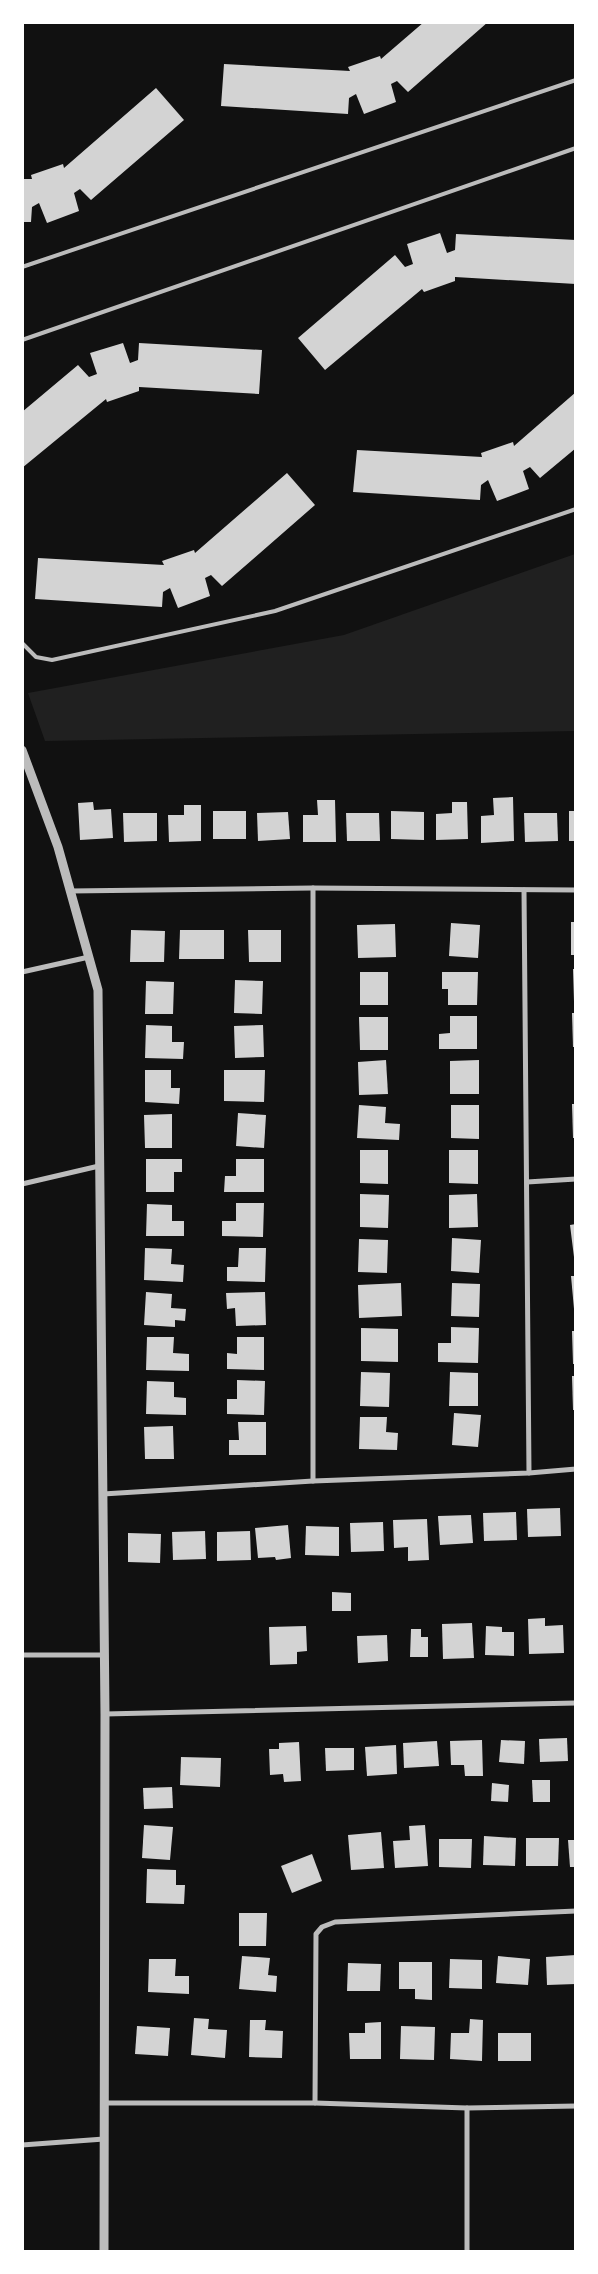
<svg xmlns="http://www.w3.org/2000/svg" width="598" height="2274" font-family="'IBM Plex Sans',sans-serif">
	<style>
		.green { fill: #202020 }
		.building { fill: #d3d3d3 }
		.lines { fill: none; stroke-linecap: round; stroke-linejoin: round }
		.service { stroke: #bcbcbc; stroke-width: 4 }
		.minor { stroke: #bcbcbc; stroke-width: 5 }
		.tertiary { stroke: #bcbcbc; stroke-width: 9 }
	</style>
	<rect width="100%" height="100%" fill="#111"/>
	<path class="green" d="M575,554V731L45,741L28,693L344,635Z"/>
	<g class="building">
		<path d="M424,22H488L408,92L397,81L391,84L396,102L364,114L356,94L349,98L348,114L221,106L224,64L350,71L348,67L380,56L381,59Z"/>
		<path d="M156,88L184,120L91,200L80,189L74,193L79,211L47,223L39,203L32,207L31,222H22V179H32L31,175L63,164L64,168Z"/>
		<path d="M440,233L447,253L455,250L456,234L576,240V284L455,277V281L424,292L422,289L325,370L298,338L395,255L405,267L413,264L407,244Z"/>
		<path d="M123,343L130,363L138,360L139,343L262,350L259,394L139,387V391L107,402L106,399L22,468V412L78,365L89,377L97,374L90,353Z"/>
		<path d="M576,392V448L540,478L530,467L523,471L529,489L497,501L488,480L481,485L480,500L353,492L357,450L482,457L481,453L513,442L514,446Z"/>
		<path d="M287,473L315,505L222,586L211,575L205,578L210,596L178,608L170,588L163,592L162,607L35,599L38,558L164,565L162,561L194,550L195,553Z"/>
		<path d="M513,797L514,841L481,843V816L494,815L493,798Z"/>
		<path d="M317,800H335L336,842H303V815H318Z"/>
		<path d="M93,802L94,810L111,809L113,838L80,840L78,803Z"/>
		<path d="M452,802H467L468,839L436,840V814L452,813Z"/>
		<path d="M184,805H201V841L169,842L168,815H184Z"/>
		<rect x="213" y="811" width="33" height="28"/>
		<path d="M391,811L424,812V840L391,839Z"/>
		<rect x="569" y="811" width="7" height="30"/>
		<path d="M288,812L290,839L258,841L257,813Z"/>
		<path d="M123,813H157V841L124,842Z"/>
		<path d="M346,813H379L380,841H347Z"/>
		<path d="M524,813H557L558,841L525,842Z"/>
		<rect x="571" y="922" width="5" height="33"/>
		<path d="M451,923L480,925L478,958L449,956Z"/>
		<path d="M395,924L396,957L358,958L357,925Z"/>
		<path d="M131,930L165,931L164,962H130Z"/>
		<path d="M180,930H224V959H179Z"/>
		<path d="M248,930H281V962H249Z"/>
		<path d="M573,969H576V1002H574Z"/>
		<rect x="360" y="972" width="28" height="33"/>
		<path d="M442,972H478L477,1005H448V989H442Z"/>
		<path d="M235,980L263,981L262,1014L234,1013Z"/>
		<path d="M146,981L174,982L173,1014H145Z"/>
		<path d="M572,1013H576V1047H573Z"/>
		<path d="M450,1016H477V1049H439V1034L450,1033Z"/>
		<path d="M359,1017H388V1050H360Z"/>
		<path d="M146,1025L172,1026V1042H184L183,1059L145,1058Z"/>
		<path d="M263,1025L264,1057L235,1058L234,1026Z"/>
		<path d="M386,1060L388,1094L359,1095L358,1062Z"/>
		<path d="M479,1060V1094H450V1061Z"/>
		<path d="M145,1070H171V1088H180L179,1104L145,1102Z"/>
		<path d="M224,1070H265L264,1102L224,1101Z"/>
		<path d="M572,1104H576V1138H573Z"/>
		<path d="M359,1105L386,1107L385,1123L400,1124L399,1140L357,1138Z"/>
		<path d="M451,1105H479V1139L451,1138Z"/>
		<path d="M238,1113L266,1115L264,1148L236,1146Z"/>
		<path d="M172,1114V1148H145L144,1115Z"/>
		<path d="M360,1150H388V1184L360,1183Z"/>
		<path d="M449,1150H478V1184L449,1183Z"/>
		<path d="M146,1159H182V1172H174V1192H146Z"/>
		<path d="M236,1159H264V1192H224L225,1176H236Z"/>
		<path d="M360,1194L389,1195L388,1228L360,1227Z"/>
		<path d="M477,1194L478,1227L449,1228V1195Z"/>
		<path d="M236,1203H264L263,1237L222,1236V1221H236Z"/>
		<path d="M147,1204L172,1205V1221H184V1236H146Z"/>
		<path d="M576,1224V1257H574L570,1225Z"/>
		<path d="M452,1238L481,1240L479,1273L451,1271Z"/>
		<path d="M359,1239L388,1240L387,1273L358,1272Z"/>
		<path d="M145,1248L172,1249L171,1264L184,1265L183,1282L144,1280Z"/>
		<path d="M239,1248H266L265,1282L227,1281V1267H238Z"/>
		<path d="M571,1276H576V1308L574,1309Z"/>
		<path d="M401,1283L402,1316L359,1318L358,1285Z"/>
		<path d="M452,1283L480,1284L479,1317L451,1316Z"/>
		<path d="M146,1292L172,1294L171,1308L186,1309L185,1321L175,1320V1327L144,1325Z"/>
		<path d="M265,1292L266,1325L236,1326L235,1308L227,1309L226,1293Z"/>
		<path d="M451,1327L479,1328L478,1363L438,1362V1343H451Z"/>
		<path d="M361,1328L398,1329V1362L361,1361Z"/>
		<path d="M572,1331H576V1364H573Z"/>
		<path d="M147,1337H174L173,1353L189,1354V1371L146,1370Z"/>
		<path d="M237,1337H264V1370L227,1369V1353L237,1354Z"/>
		<path d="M361,1372L390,1373L389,1407L360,1406Z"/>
		<path d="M450,1372L478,1373V1406H449Z"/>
		<path d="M572,1376H576V1410H573Z"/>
		<path d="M237,1380L265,1381L264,1415L227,1414V1399H237Z"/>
		<path d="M147,1381L174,1382V1397L186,1398V1415L146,1414Z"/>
		<path d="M454,1413L481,1415L478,1447L452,1445Z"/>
		<path d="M360,1417H387L386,1432L398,1433L397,1450L359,1449Z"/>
		<path d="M238,1422H266V1455H229V1440H239Z"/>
		<path d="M173,1426L174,1459H145L144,1427Z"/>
		<path d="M560,1508L561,1536L528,1537L527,1509Z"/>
		<path d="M516,1512L517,1540L484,1541L483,1513Z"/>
		<path d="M471,1515L473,1543L440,1545L438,1516Z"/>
		<path d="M427,1519L429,1560L408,1561V1547L394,1548L393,1520Z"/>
		<path d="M383,1522L384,1551L351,1552L350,1523Z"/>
		<path d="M288,1525L291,1558L276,1560L275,1557L258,1558L255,1528Z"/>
		<path d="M306,1526L339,1527V1556L305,1555Z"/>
		<path d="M205,1531L206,1559L173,1560L172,1532Z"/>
		<path d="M250,1531L251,1560L217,1561V1532Z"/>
		<path d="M128,1533L161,1534L160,1563L128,1562Z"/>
		<path d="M332,1592L351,1593V1611H332Z"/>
		<path d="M545,1618V1626L563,1625L564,1653L529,1654L528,1619Z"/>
		<path d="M472,1623L474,1658L443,1659L442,1624Z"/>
		<path d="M306,1626L307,1651L297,1652V1664L270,1665L269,1627Z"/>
		<path d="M486,1626L502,1627V1632H514V1656L485,1655Z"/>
		<path d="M411,1629H421V1637H428V1657H410Z"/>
		<path d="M387,1635L388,1661L358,1663L357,1636Z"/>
		<path d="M567,1738L568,1761L540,1762L539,1739Z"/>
		<path d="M482,1740L483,1776H465L464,1765H451L450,1741Z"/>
		<path d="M501,1740L525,1741L524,1764L499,1762Z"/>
		<path d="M437,1741L439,1766L404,1768L403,1743Z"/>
		<path d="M299,1742L301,1781L284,1782L283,1774L270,1775L269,1749H279V1743Z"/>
		<path d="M396,1745L397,1774L367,1776L365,1747Z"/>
		<path d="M325,1748H354V1770L326,1771Z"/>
		<path d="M181,1757L221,1758L220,1787L180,1785Z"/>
		<path d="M532,1780H550V1802H533Z"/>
		<path d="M492,1783L509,1785L508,1802L491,1801Z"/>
		<path d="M172,1787L173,1808L144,1809L143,1788Z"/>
		<path d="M144,1825L173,1827L170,1860L142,1858Z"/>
		<path d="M425,1825L428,1866L395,1868L393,1841L410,1840L409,1826Z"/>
		<path d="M381,1832L384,1868L351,1870L348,1835Z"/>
		<path d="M484,1836L516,1838L515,1866L483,1865Z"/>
		<path d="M526,1838H559L558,1866H526Z"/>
		<path d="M439,1839H472L471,1868L439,1867Z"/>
		<path d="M568,1840H576V1867H570Z"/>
		<path d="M312,1854L322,1881L292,1893L281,1866Z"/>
		<path d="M147,1869L176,1870V1885H185L184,1904L146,1903Z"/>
		<path d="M239,1913H267L266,1946H239Z"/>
		<path d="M576,1955V1984L547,1985L546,1957Z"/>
		<path d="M242,1956L270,1958L268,1975L277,1976L276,1992L239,1989Z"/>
		<path d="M498,1956L530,1959L528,1985L496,1983Z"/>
		<path d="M149,1959H176L175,1976H189V1994L148,1992Z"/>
		<path d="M450,1959L482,1960V1989L449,1988Z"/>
		<path d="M399,1962H432V2000L415,1999V1989H399Z"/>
		<path d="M348,1963L381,1964L380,1991H347Z"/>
		<path d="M194,2018L209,2019L208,2029L227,2030L225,2058L191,2055Z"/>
		<path d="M470,2019L483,2020L482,2061L450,2059L451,2033H469Z"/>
		<path d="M250,2020H266L265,2030L283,2031L282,2058L249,2057Z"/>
		<path d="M381,2022V2059H350L349,2033H365V2023Z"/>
		<path d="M137,2026L170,2028L168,2056L135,2054Z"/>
		<path d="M401,2026L435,2027L434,2060L400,2059Z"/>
		<rect x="498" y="2033" width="33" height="28"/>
	</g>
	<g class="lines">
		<g class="service">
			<path d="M22,267L576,80"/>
			<path d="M22,340L576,148"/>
			<path d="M22,643L36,657L52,660L275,611L576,509"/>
		</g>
		<g class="minor">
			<path d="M313,888V1481"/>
			<path d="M524,890L529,1473"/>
			<path d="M70,891L313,888L576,890"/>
			<path d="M22,972L89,957"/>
			<path d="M527,1182L576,1179"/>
			<path d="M22,1184L99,1166"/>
			<path d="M103,1494L313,1481L529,1473L576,1469"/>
			<path d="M22,1655H105"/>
			<path d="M105,1714L576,1703"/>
			<path d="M104,2103H315L467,2108L576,2106"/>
			<path d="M315,2103L316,1934L322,1927L335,1922L576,1911"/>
			<path d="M467,2108V2252"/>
			<path d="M22,2145L104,2139"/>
		</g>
		<path class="tertiary" d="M22,750L58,847L98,990L105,1714L104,2252"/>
	</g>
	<rect width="598" height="2274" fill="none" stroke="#ffffff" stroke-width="48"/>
</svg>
